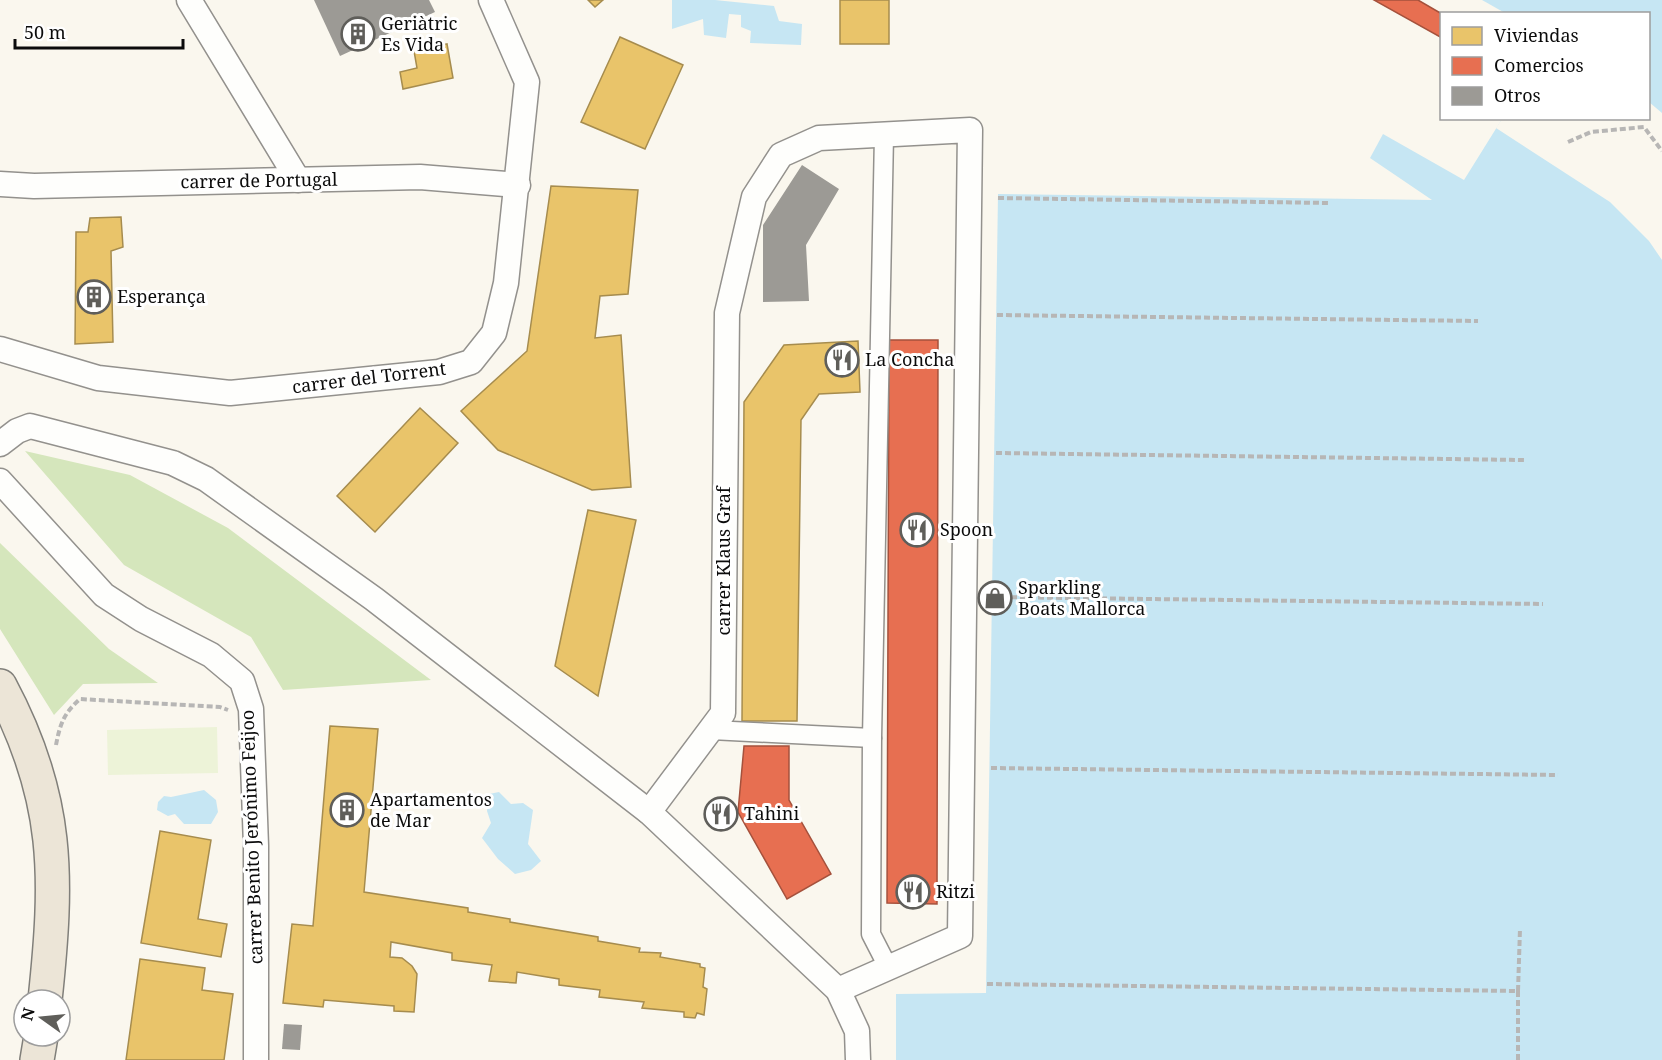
<svg xmlns="http://www.w3.org/2000/svg" width="1662" height="1060" font-family="'Noto Serif',serif">
	<style>
		.forest { fill: #d5e6bc }
		.pitch { fill: #edf3d8 }
		.water { fill: #c6e6f3 }
		.pier { fill: #faf7ee }
		.homes { fill: #e9c46a; stroke: #a68c4e; stroke-width: 1.5 }
		.shops { fill: #e76f51; stroke: #a5513c; stroke-width: 1.5 }
		.building { fill: #9c9a95 }
		.lines { fill: none; stroke-linecap: round; stroke-linejoin: round }
		.pedestrian-casing { stroke: #93918d; stroke-width: 21 }
		.minor-casing { stroke: #93918d; stroke-width: 27 }
		.primary-casing { stroke: #807f7a; stroke-width: 36 }
		.path { stroke: #b7b6b5; stroke-width: 4; stroke-dasharray: 6 3; stroke-linecap: butt }
		.pedestrian { stroke: #fefefc; stroke-width: 18 }
		.minor { stroke: #fefefc; stroke-width: 24 }
		.primary { stroke: #ece5d7; stroke-width: 33 }
		.labels { text-anchor: middle; stroke-width: 6; stroke-linejoin: round; paint-order: stroke }
		.poi-label { font-size: 18px; fill: #0b0b0b; stroke: #fff; text-anchor: start }
		.street-label { font-size: 18px; fill: #0b0b0b; stroke: #fff }
	</style>
	<rect width="100%" height="100%" fill="#faf7ee"/>
	<g class="forest">
		<path d="M25,451L130,475L228,528L431,680L283,690L251,637L124,565Z"/>
		<path d="M0,543L109,649L158,683L83,684L54,715L0,629Z"/>
	</g>
	<path class="pitch" d="M217,727L218,773L108,775L107,730Z"/>
	<g class="water">
		<path d="M672,0H715L774,6L779,21L802,24L801,45L750,43L751,31L741,27V15L729,14L726,38L704,35L703,19L672,29Z"/>
		<path d="M1414,0H1662V1060H896V994L986,993L998,194L1432,200L1370,158L1383,134L1464,180L1502,119L1648,118V14H1442Z"/>
		<path d="M204,790L216,800L218,812L211,824H184L175,814L168,816L157,810L158,802L164,796L171,797Z"/>
		<path d="M499,792L511,804L523,803L533,810L528,844L541,861L531,870L515,874L498,859L482,838L491,823L487,811L489,794Z"/>
	</g>
	<g class="pier">
		<path d="M1414,0H1482L1505,13L1441,15Z"/>
		<path d="M1649,102L1662,113V260L1649,241L1610,202L1496,128L1502,119L1648,118Z"/>
	</g>
	<g class="homes">
		<path d="M588,0H603L595,7Z"/>
		<rect x="840" y="0" width="49" height="44"/>
		<path d="M620,37L683,65L645,149L581,122Z"/>
		<path d="M447,44L453,78L403,89L400,72L417,68L414,51Z"/>
		<path d="M551,186L638,190L628,294L600,296L595,338L621,335L631,487L592,490L498,450L461,411L527,351Z"/>
		<path d="M121,217L123,247L111,251L113,342L75,344L76,232H88L90,218Z"/>
		<path d="M858,341L860,392L819,394L801,420L797,721H742L744,402L784,345Z"/>
		<path d="M420,408L458,443L375,532L337,496Z"/>
		<path d="M588,510L636,520L598,696L555,666Z"/>
		<path d="M330,726L378,729L364,892L468,908V912L510,919V922L598,937V941L640,948L639,952L661,953L660,957L700,964V967L705,968L703,987L707,989L704,1015L697,1013L695,1018L684,1017V1012L642,1008L644,1002L599,997L600,990L559,985V979L517,972L516,983L489,981L492,965L452,960V953L391,942L390,957L402,958L412,966L417,974L414,1012L394,1011V1006L324,1000L323,1007L283,1003L292,924L313,926Z"/>
		<path d="M160,831L211,840L198,919L227,924L221,957L141,943Z"/>
		<path d="M140,959L205,968L202,990L233,994L224,1060H126Z"/>
	</g>
	<g class="shops">
		<path d="M1374,0H1418L1442,14V38Z"/>
		<path d="M889,340H938L937,904L887,903Z"/>
		<path d="M744,746H789V800L831,874L787,899L738,812Z"/>
	</g>
	<g class="building">
		<path d="M314,0H429L435,12L340,56Z"/>
		<path d="M802,165L839,189L806,245L809,301L763,302V225Z"/>
		<path d="M284,1024L302,1025L300,1050L282,1049Z"/>
	</g>
	<g class="lines">
		<g class="pedestrian-casing">
			<g id="pedestrian">
				<path d="M884,135L872,738L871,934L889,969"/>
				<path d="M711,730L872,738"/>
			</g>
		</g>
		<g class="minor-casing">
			<g id="minor">
				<path d="M189,0L298,180"/>
				<path d="M0,184L34,186L420,177L518,185"/>
				<path d="M0,349L98,378L230,393L439,372L471,362L494,333L506,283L527,82L491,0"/>
				<path d="M0,444L17,431L30,426L173,463L206,479L374,599L649,812L838,990L857,1031L858,1060"/>
				<path d="M0,481L104,595L141,619L211,655L242,681L251,709L256,846V1060"/>
				<path d="M649,812L723,713L727,313L754,197L781,155L819,138L970,130L960,936L838,990"/>
			</g>
		</g>
		<g class="primary-casing">
			<g id="primary">
				<path d="M0,686C60,798 58,878 45,1000"/>
				<path d="M37,1060L41,1036"/>
			</g>
		</g>
		<g class="path">
			<path d="M1568,142L1591,132L1644,127L1662,151"/>
			<path d="M998,198L1328,203"/>
			<path d="M997,315L1478,321"/>
			<path d="M996,453L1524,460"/>
			<path d="M993,597L1543,604"/>
			<path d="M56,745C60,724 64,713 80,699L220,707L228,710"/>
			<path d="M991,768L1558,775"/>
			<path d="M987,984L1518,991V1060"/>
			<path d="M1518,991L1520,929"/>
		</g>
		<use href="#pedestrian" class="pedestrian"/>
		<use href="#minor" class="minor"/>
		<use href="#primary" class="primary"/>
	</g>
	<defs>
		<g id="building-ring" transform="scale(1.725)"><circle r="9.5" fill="#fff" stroke="#5f5e5a" stroke-width="1.5"/><path d="M-4-6H4V6H1V3H-1V6H-4ZM-2.5-4.3h1.7v1.8h-1.7ZM.8-4.3h1.7v1.8H.8ZM-2.5-1h1.7V.8h-1.7ZM.8-1h1.7V.8H.8Z" fill="#5f5e5a"/></g>
		<g id="restaurant-ring" transform="scale(1.725)"><circle r="9.5" fill="#fff" stroke="#5f5e5a" stroke-width="1.5"/><path d="M-5-6h1v4h1v-4h1v4h1v-4h1v5L-1.5 .5V6h-2V.5L-5-1ZM5-6V6H3V1.5H1.5Q1.5-4 5-6Z" fill="#5f5e5a"/></g>
		<g id="shop-ring" transform="scale(1.725)"><circle r="9.5" fill="#fff" stroke="#5f5e5a" stroke-width="1.5"/><path d="M-5-2.5h2.3a2.7 3.5 0 0 1 5.4 0H5L5.5 6h-11ZM-1.5-2.5h3a1.5 2.3 0 0 0-3 0Z" fill="#5f5e5a"/></g>
	</defs>
	<g fill-rule="evenodd">
		<use href="#building-ring" x="358" y="34"/>
		<use href="#building-ring" x="94" y="297"/>
		<use href="#restaurant-ring" x="842" y="360"/>
		<use href="#restaurant-ring" x="917" y="530"/>
		<use href="#shop-ring" x="995" y="598"/>
		<use href="#building-ring" x="347" y="810"/>
		<use href="#restaurant-ring" x="721" y="814"/>
		<use href="#restaurant-ring" x="913" y="892"/>
	</g>
	<g class="labels">
		<g class="poi-label">
			<text x="381" y="30">Geriàtric<tspan x="381" dy="21">Es Vida</tspan></text>
			<text x="117" y="303">Esperança</text>
			<text x="865" y="366">La Concha</text>
			<text x="940" y="536">Spoon</text>
			<text x="1018" y="594">Sparkling<tspan x="1018" dy="21">Boats Mallorca</tspan></text>
			<text x="370" y="806">Apartamentos<tspan x="370" dy="21">de Mar</tspan></text>
			<text x="744" y="820">Tahini</text>
			<text x="936" y="898">Ritzi</text>
		</g>
		<g class="street-label">
			<text transform="translate(259 181) rotate(-1)" y="6">carrer de Portugal</text>
			<text transform="translate(369 378) rotate(-7)" y="6">carrer del Torrent</text>
			<text transform="translate(724 561) rotate(-90)" y="6">carrer Klaus Graf</text>
			<text transform="translate(252 837) rotate(-92)" y="6">carrer Benito Jerónimo Feijoo</text>
		</g>
	</g>
	<rect x="1440" y="12" width="210" height="108" fill="#ffffff" stroke="#9d9d9d" stroke-width="1.5"/>
	<rect x="1452" y="27" width="30" height="18" fill="#e9c46a" stroke="#9d9d9d" stroke-width="1.5"/>
	<text x="1494" y="42" font-size="18" fill="#0b0b0b">Viviendas</text>
	<rect x="1452" y="57" width="30" height="18" fill="#e76f51" stroke="#9d9d9d" stroke-width="1.5"/>
	<text x="1494" y="72" font-size="18" fill="#0b0b0b">Comercios</text>
	<rect x="1452" y="87" width="30" height="18" fill="#9c9a95" stroke="#9d9d9d" stroke-width="1.5"/>
	<text x="1494" y="102" font-size="18" fill="#0b0b0b">Otros</text>
	<g transform="translate(42 1018) rotate(285)"><circle r="28" fill="#ffffff" stroke="#9d9d9d" stroke-width="1.5"/>
	<path d="M0-4.5L10 22L0 15L-10 22Z" fill="#5f5e5a"/>
	<text y="-9" font-size="16" font-weight="bold" text-anchor="middle" fill="#0b0b0b">N</text>
	</g>
	<path d="M15 39v9h168v-9" fill="none" stroke="#0b0b0b" stroke-width="3"/>
	<text x="24" y="39" font-size="18" fill="#0b0b0b" stroke="#ffffff" stroke-width="4.5" paint-order="stroke">50 m</text>
</svg>
